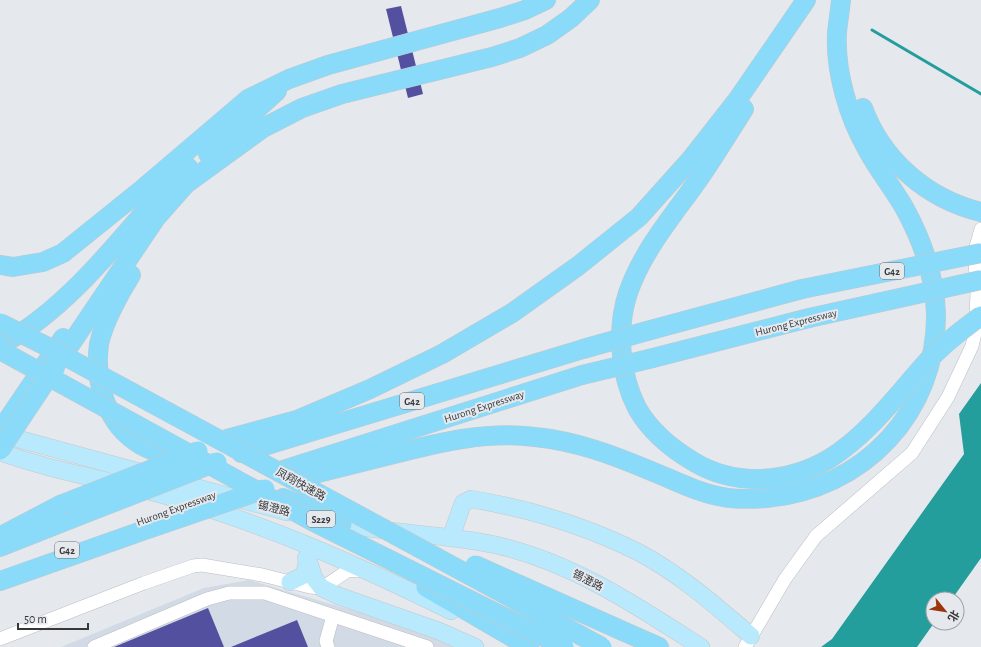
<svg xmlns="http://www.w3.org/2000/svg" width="981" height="647" font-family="'Alegreya Sans','Noto Sans SC',sans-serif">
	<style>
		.built { fill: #d2dbe5 }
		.water { fill: #249d9d }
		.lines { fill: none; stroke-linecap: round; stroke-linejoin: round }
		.stream { stroke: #249d9d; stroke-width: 3 }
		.building { fill: #5450a0 }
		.minor-casing { stroke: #b9bdc1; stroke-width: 14 }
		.major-casing { stroke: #c7c7c8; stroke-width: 18 }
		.highway-casing { stroke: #c7c7c8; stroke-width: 20 }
		.minor { stroke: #fff; stroke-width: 13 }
		.major { stroke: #b9e9fc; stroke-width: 17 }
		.highway { stroke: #8adbfa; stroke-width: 19 }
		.highway-bridge-casing { stroke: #c7c7c8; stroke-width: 20; stroke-linecap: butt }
		.highway-bridge { stroke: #8adbfa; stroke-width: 19 }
		.labels { text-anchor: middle; stroke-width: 4; stroke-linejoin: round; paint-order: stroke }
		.shield { fill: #e5e9ee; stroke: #6a6c6f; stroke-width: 1 }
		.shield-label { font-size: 10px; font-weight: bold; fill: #363739 }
		.street-label { font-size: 11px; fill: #363739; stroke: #e5e9ee }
	</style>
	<rect width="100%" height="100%" fill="#e5e9ee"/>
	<path class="built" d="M249,580L434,634L466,647H61L204,588Z"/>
	<path class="water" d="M981,383V558L952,599H933L934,623L917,647H821L832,639L964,454L959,414Z"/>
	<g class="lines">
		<path class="stream" d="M872,30L981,94"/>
	</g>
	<g class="building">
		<path d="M401,6L423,94L408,98L386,9Z"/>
		<path d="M208,608L224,647H114Z"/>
		<path d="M297,620L308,647H231Z"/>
	</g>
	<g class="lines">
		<g class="minor-casing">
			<g id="minor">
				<path d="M0,639L144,583L193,566L202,565L262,575L310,587L322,588L347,571L363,570"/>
				<path d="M94,647L207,599L229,593H265L427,647"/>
				<path d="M328,647L326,641L333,616"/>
				<path d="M745,647L785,579L816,536L912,453L948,397L972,346L975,333L977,294L975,260L976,247L981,229"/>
			</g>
		</g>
		<g class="major-casing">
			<g id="major">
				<path d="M0,434L287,512"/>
				<path d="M0,452C55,472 112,480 167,496C266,524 360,566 451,611"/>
				<path d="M329,521C384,534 441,533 496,545C572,562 637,606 701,647"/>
				<path d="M451,537L463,503L471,499C530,509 584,525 638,552C680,574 716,606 751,636"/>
				<path d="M308,559L314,578L322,588L339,596L439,631L475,647"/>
				<path d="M290,582L304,575L308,559L306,558"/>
			</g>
		</g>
		<g class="highway-casing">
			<g id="highway">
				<path d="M863,108C882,160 927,199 981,212"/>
				<path d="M744,109C728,134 713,159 696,183C671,218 642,252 628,293C616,329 620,375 637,408C650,431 672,449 694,462C736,487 788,483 829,459"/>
				<path d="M208,154L277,91"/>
				<path d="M0,265L13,267L43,262L63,253L140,191L248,99L289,79L328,65L500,18L525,10L546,0"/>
				<path d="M131,275C120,292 103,324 99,344C94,381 106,425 141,445C155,453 171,457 186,463"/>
				<path d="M647,331L802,289"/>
				<path d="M0,345C67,311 127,231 176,175L188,167"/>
				<path d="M62,357L156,218L186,184L263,128L302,108L342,94L492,57L520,48L547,35L571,18L590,0"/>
				<path d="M649,359L809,318"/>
				<path d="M0,431L63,338"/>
				<path d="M227,439L297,420L370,389L442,354L512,313L578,266L639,217L691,159L738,99L806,0"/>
				<path d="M241,453L583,349"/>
				<path d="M283,470L582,375"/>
				<path d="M298,478C330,470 362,462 394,454C441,442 487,431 535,437C576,441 613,455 651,471C674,480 698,493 723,497C737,500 753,499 767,498C864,489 937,412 936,314C935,277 923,242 905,209C894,189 878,170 867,149C848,116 835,71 837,33C838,22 840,11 841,0"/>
				<path d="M283,498L342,524"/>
				<path d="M3,535L60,505"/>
				<path d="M0,547L81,515"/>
				<path d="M0,581L139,532"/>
				<path d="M426,587L529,647"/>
				<path d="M625,632L659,647"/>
			</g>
		</g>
		<use href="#minor" class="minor"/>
		<use href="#major" class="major"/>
		<use href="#highway" class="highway"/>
		<g class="highway-bridge-casing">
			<g id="highway-bridge">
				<path d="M802,289L981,253"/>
				<path d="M809,318L981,280"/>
				<path d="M0,323L48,347L602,647"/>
				<path d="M583,349L647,331"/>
				<path d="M0,350L312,521L564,647"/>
				<path d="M582,375L649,359"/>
				<path d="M0,450L56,366"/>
				<path d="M829,459C867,435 893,400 923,366C940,347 960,331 981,316"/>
				<path d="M60,505L198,451"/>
				<path d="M81,515L217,462"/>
				<path d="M139,532L265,489"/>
				<path d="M475,565L625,632"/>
			</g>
		</g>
		<use href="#highway-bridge" class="highway-bridge"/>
	</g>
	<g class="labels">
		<g class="shield">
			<rect x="880" y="263" width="24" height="16" rx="3"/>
			<rect x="400" y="393" width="24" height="16" rx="3"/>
			<rect x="307" y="511" width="28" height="16" rx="3"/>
			<rect x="55" y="542" width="24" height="16" rx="3"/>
		</g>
		<g class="shield-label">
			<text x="892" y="275">G42</text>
			<text x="412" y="405">G42</text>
			<text x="321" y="523">S229</text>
			<text x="67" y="554">G42</text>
		</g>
		<g class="street-label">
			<text transform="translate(796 322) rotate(-14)" y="4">Hurong Expressway</text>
			<text transform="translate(484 406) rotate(-18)" y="4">Hurong Expressway</text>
			<text transform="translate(301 484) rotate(29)" y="4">凤翔快速路</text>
			<text transform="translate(176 508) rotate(-20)" y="4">Hurong Expressway</text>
			<text transform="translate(274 508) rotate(14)" y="4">锡澄路</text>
			<text transform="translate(588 580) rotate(27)" y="4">锡澄路</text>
		</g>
	</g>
	<g transform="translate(945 611) rotate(120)"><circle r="19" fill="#e5e9ee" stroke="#9fa2a6"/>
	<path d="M0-3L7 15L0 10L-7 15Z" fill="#9b350d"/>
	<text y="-6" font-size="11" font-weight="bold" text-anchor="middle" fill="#363739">北</text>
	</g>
	<path d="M18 623v6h70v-6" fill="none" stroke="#363739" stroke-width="2"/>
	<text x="24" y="623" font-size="12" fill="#363739" stroke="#e5e9ee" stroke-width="3" paint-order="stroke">50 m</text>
</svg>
